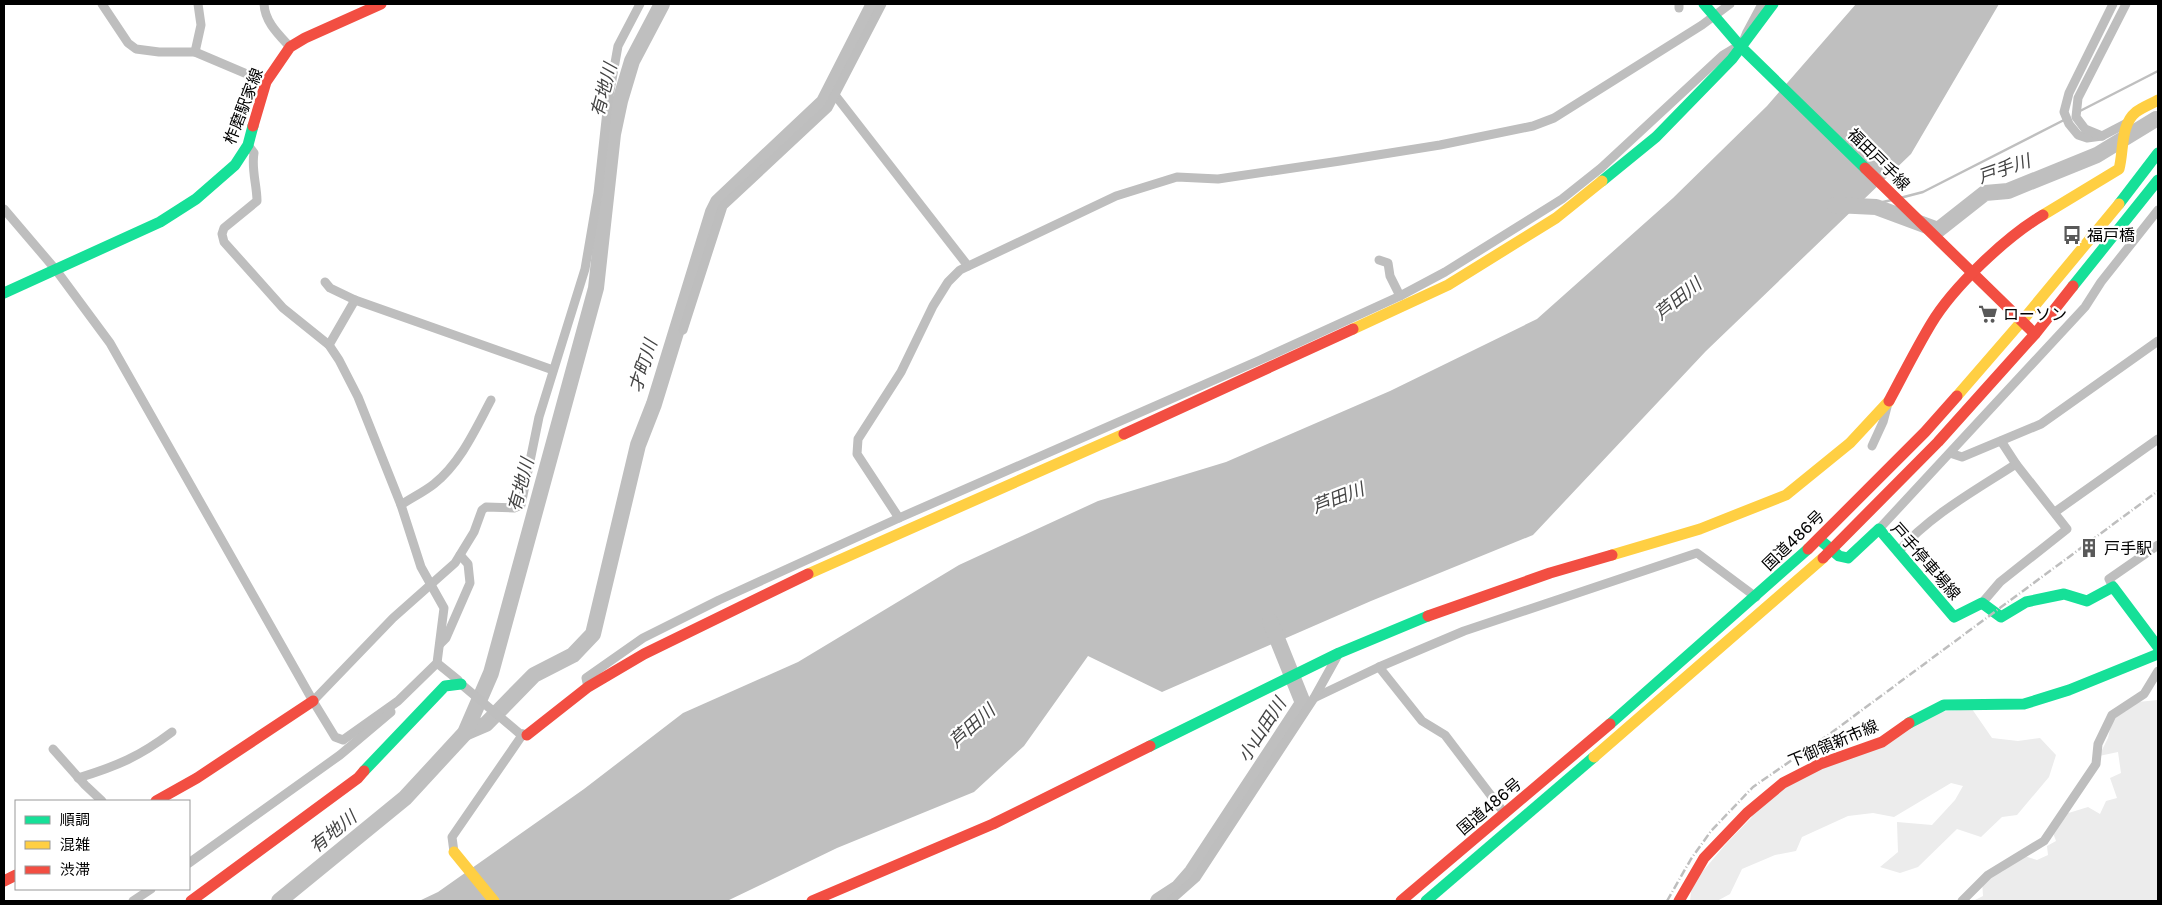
<svg xmlns="http://www.w3.org/2000/svg" width="2162" height="905" font-family="Inter,'Noto Sans JP',sans-serif">
	<style>
		.green { fill: #ececec }
		.water { fill: #bfbfbf }
		.lines { fill: none; stroke-linecap: round; stroke-linejoin: round }
		.stream { stroke: #bfbfbf; stroke-width: 2.5 }
		.river { stroke: #bfbfbf; stroke-width: 16 }
		.street { stroke: #bebebe; stroke-width: 9 }
		.fast { stroke: #16e098; stroke-width: 11 }
		.slow { stroke: #ffcf43; stroke-width: 11 }
		.jam { stroke: #f24e42; stroke-width: 11 }
		.rail { stroke: #bebebe; stroke-width: 2.5; stroke-dasharray: 8 2.5 1 2.5; stroke-linecap: butt }
		.labels { text-anchor: middle; stroke-width: 4.5; stroke-linejoin: round; paint-order: stroke }
		.street-label { font-size: 16px; fill: #000; stroke: #fff }
		.poi-label { font-size: 16px; fill: #000; stroke: #fff; text-anchor: start }
		.water-label { font-size: 18px; font-style: italic; fill: #444; stroke: #fff }
	</style>
	<rect width="100%" height="100%" fill="#fff"/>
	<g class="green">
		<path d="M2158,700V901H1973L1983,896L1982,880L2003,871L2021,855L2037,860L2048,855L2047,846L2056,841L2051,827L2062,815L2088,807L2100,814L2106,801L2117,798L2110,778L2121,773L2118,752L2099,756L2108,738L2113,716L2138,702Z"/>
		<path d="M1972,709L1992,738L2018,741L2040,738L2056,755L2049,777L2017,815L2002,817L1981,837L1957,829L1918,867L1900,873L1880,867L1898,852L1897,822L1932,825L1955,800L1963,786L1951,783L1894,817L1873,813L1848,816L1802,837L1796,851L1775,855L1742,869L1730,894L1717,901H1690L1692,884L1725,845L1751,818L1760,804L1794,781L1937,712Z"/>
	</g>
	<path class="water" d="M1856,4H1999L1911,154L1706,351L1533,535L1371,601L1162,692L1088,656L1024,746L974,792L837,848L727,901H419L438,892L584,789L683,713L798,662L959,565L1098,501L1226,462L1390,391L1537,319L1673,198L1767,106Z"/>
	<g class="lines">
		<g class="stream">
			<path d="M2080,111L2158,71"/>
			<path d="M1900,198L1923,192L2064,120"/>
			<path d="M1858,203H1878L1892,200"/>
		</g>
		<g class="river">
			<path d="M1835,205L1876,207L1938,230L1985,193L2008,191L2097,155L2156,119"/>
			<path d="M465,733L486,724L534,675L573,655L593,634L638,445L654,404L713,212L718,202L824,102L874,4"/>
			<path d="M279,901L405,798L465,733L491,673L596,288L613,134L620,101L632,61L662,4"/>
			<path d="M1158,901L1178,888L1192,872L1303,703L1270,621"/>
		</g>
		<g class="street">
			<path d="M102,4L128,43L136,49L159,52H195L266,82"/>
			<path d="M264,4C265,22 278,34 290,47"/>
			<path d="M2113,4L2069,93L2064,112L2069,124L2078,135L2087,138L2102,136L2127,123"/>
			<path d="M1679,8V4"/>
			<path d="M195,52L201,25L198,4"/>
			<path d="M835,95L968,266"/>
			<path d="M2102,136L2085,129L2076,117L2078,98L2126,4"/>
			<path d="M4,209L56,270L110,343L313,701L335,737L343,740L398,701L437,663L444,608L421,567L401,505L358,397L339,360L329,345L283,308L224,242L222,234L224,228L257,201C257,185 251,169 254,153L248,145"/>
			<path d="M1379,260L1388,263L1390,276L1400,296"/>
			<path d="M325,282L330,288L355,300L553,370"/>
			<path d="M683,330L723,206L828,108L882,4"/>
			<path d="M329,345L355,300"/>
			<path d="M1872,446L1883,422L1888,403"/>
			<path d="M1950,453L1962,457L2041,424L2158,341"/>
			<path d="M401,505C411,498 424,492 434,484C461,462 475,430 491,400"/>
			<path d="M2055,512L2158,439"/>
			<path d="M899,518L857,454L858,439L901,372L933,306L948,282L960,270L1116,196L1177,177L1218,179L1340,161L1440,145L1533,126L1554,118L1702,25L1730,4"/>
			<path d="M1879,529L2085,307L2101,282L2158,210"/>
			<path d="M1898,552C1930,515 1976,490 2016,464"/>
			<path d="M2113,587L2109,579L2158,545"/>
			<path d="M1982,603L2000,582L2067,529L2016,464L2001,441"/>
			<path d="M440,644L446,638L470,583L468,564L460,555"/>
			<path d="M437,663L458,680L459,684"/>
			<path d="M1379,667L1422,721L1445,735L1505,814"/>
			<path d="M461,684L519,733L527,735"/>
			<path d="M588,687L586,678L643,638L719,600L899,518L1260,360L1400,296L1445,272L1562,199L1601,168L1723,55L1733,49L1741,47L1747,32L1762,4"/>
			<path d="M1314,698L1379,667L1464,631L1697,553L1756,597"/>
			<path d="M313,701L393,618L455,563L474,532L482,510L486,507L514,508L521,505L539,417L585,269L598,193L608,102L618,46L640,4"/>
			<path d="M53,749L85,785L102,801"/>
			<path d="M78,778C117,766 139,757 172,732"/>
			<path d="M454,852L452,837L523,734"/>
			<path d="M189,863L340,755L391,712"/>
			<path d="M133,901L151,889"/>
			<path d="M1170,901L1196,878L1314,698L1339,653"/>
			<path d="M1962,901L1988,875L2044,841L2096,764L2098,744L2112,715L2144,694L2158,671"/>
		</g>
		<g class="fast">
			<path d="M1704,4L1741,47L1865,168"/>
			<path d="M1602,181L1656,137L1732,59L1773,4"/>
			<path d="M2119,204L2158,153"/>
			<path d="M2073,286L2158,180"/>
			<path d="M4,293L160,222L196,199L235,165L248,145L253,126"/>
			<path d="M1819,539L1839,556L1848,558L1879,529L1954,617L1982,603L2001,617L2026,602L2064,594L2087,601L2113,587L2158,647"/>
			<path d="M1909,723L1944,705L2024,704L2069,690L2158,654"/>
			<path d="M1610,724L1808,549"/>
			<path d="M1150,746L1339,653L1428,616"/>
			<path d="M364,771L445,686L461,684"/>
			<path d="M1426,901L1594,757"/>
		</g>
		<g class="slow">
			<path d="M2043,215L2119,169C2124,151 2120,125 2136,112C2143,107 2151,104 2158,100"/>
			<path d="M1353,329L1448,285L1556,218L1602,181"/>
			<path d="M1957,396L2022,321L2119,204"/>
			<path d="M1612,555L1700,529L1786,495L1850,443L1889,401"/>
			<path d="M808,574L1124,434"/>
			<path d="M1594,757L1823,558"/>
			<path d="M454,852L494,901"/>
		</g>
		<g class="jam">
			<path d="M253,126L266,82L290,47L305,38L381,4"/>
			<path d="M1865,168L2035,334"/>
			<path d="M1889,401C1903,375 1916,349 1931,324C1953,287 2006,237 2043,215"/>
			<path d="M1124,434L1353,329"/>
			<path d="M1808,549L1925,432L1957,396"/>
			<path d="M1823,558L1938,442L2035,334L2073,286"/>
			<path d="M1428,616L1550,573L1612,555"/>
			<path d="M527,735L588,687L644,654L808,574"/>
			<path d="M156,801L197,778L313,701"/>
			<path d="M4,881L16,875"/>
			<path d="M191,901L358,778L364,771"/>
			<path d="M812,901L993,824L1150,746"/>
			<path d="M1401,901L1610,724"/>
			<path d="M1679,901L1704,858L1747,813L1783,783L1820,764L1882,742L1909,723"/>
		</g>
		<path class="rail" d="M1667,901L1691,859L1711,831L1753,787L1831,733L2158,491"/>
	</g>
	<defs>
		<g id="bus-bare" transform="scale(1.5)"><path d="M-5-6H5V4H4V6H2V4H-2V6H-4V4H-5ZM-3.5-4V0h7V-4ZM-3.5 1.2v1.5H-2V1.2ZM2 1.2v1.5H3.5V1.2Z" fill="#595959" stroke="#fff" stroke-width="2.5" paint-order="stroke"/></g>
		<g id="supermarket-bare" transform="scale(1.5)"><path d="M-6-5.5h2.5l.6 2H6L4.5 2H-2.5L-4.4-4H-6ZM-1.5 3.2a1.3 1.3 0 1 0 .1 0ZM3 3.2a1.3 1.3 0 1 0 .1 0Z" fill="#595959" stroke="#fff" stroke-width="2.5" paint-order="stroke"/></g>
		<g id="building-bare" transform="scale(1.5)"><path d="M-4-6H4V6H1V3H-1V6H-4ZM-2.5-4.3h1.7v1.8h-1.7ZM.8-4.3h1.7v1.8H.8ZM-2.5-1h1.7V.8h-1.7ZM.8-1h1.7V.8H.8Z" fill="#595959" stroke="#fff" stroke-width="2.5" paint-order="stroke"/></g>
	</defs>
	<g fill-rule="evenodd">
		<use href="#bus-bare" x="2072" y="235"/>
		<use href="#supermarket-bare" x="1988" y="314"/>
		<use href="#building-bare" x="2089" y="548"/>
	</g>
	<g class="labels">
		<g class="street-label">
			<text transform="translate(243 106) rotate(-69)" y="6">柞磨駅家線</text>
			<text transform="translate(1879 159) rotate(45)" y="6">福田戸手線</text>
			<text transform="translate(1793 540) rotate(-44)" y="6">国道486号</text>
			<text transform="translate(1926 561) rotate(49)" y="6">戸手停車場線</text>
			<text transform="translate(1833 743) rotate(-23)" y="6">下御領新市線</text>
			<text transform="translate(1489 806) rotate(-40)" y="6">国道486号</text>
		</g>
		<g class="poi-label">
			<text x="2087" y="241">福戸橋</text>
			<text x="2003" y="320">ローソン</text>
			<text x="2104" y="554">戸手駅</text>
		</g>
		<g class="water-label">
			<text transform="translate(604 90) rotate(-75)" y="6">有地川</text>
			<text transform="translate(2004 169) rotate(-19)" y="6">戸手川</text>
			<text transform="translate(1678 299) rotate(-39)" y="6">芦田川</text>
			<text transform="translate(643 366) rotate(-72)" y="6">才町川</text>
			<text transform="translate(521 485) rotate(-75)" y="6">有地川</text>
			<text transform="translate(1338 498) rotate(-21)" y="6">芦田川</text>
			<text transform="translate(972 726) rotate(-42)" y="6">芦田川</text>
			<text transform="translate(1262 730) rotate(-57)" y="6">小山田川</text>
			<text transform="translate(333 832) rotate(-39)" y="6">有地川</text>
		</g>
	</g>
	<rect width="2162" height="905" fill="none" stroke="#000000" stroke-width="10"/>
	<rect x="15" y="800" width="175" height="90" fill="#ffffff" stroke="#999999"/>
	<rect x="25" y="816" width="25" height="8" fill="#16e098" stroke="#999999"/>
	<text x="60" y="825" font-size="15" fill="#000000">順調</text>
	<rect x="25" y="841" width="25" height="8" fill="#ffcf43" stroke="#999999"/>
	<text x="60" y="850" font-size="15" fill="#000000">混雑</text>
	<rect x="25" y="866" width="25" height="8" fill="#f24e42" stroke="#999999"/>
	<text x="60" y="875" font-size="15" fill="#000000">渋滞</text>
</svg>
